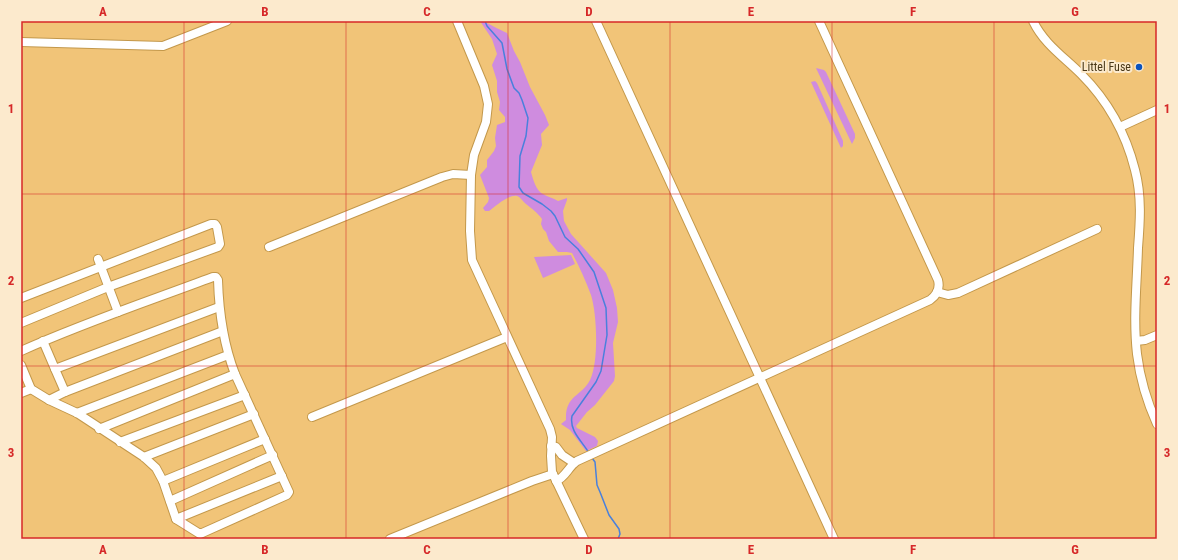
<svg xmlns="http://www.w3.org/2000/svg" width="1178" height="560" font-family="'Roboto Condensed',sans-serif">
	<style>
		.green { fill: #cf8cdf }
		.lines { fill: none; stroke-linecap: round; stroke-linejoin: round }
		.stream { stroke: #4980dc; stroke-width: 1.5 }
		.minor-casing { stroke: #c3984b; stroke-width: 10 }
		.minor { stroke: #fff; stroke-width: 8 }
		.grid { fill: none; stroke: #d62828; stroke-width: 1; stroke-opacity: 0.55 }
		.poi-dot { fill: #0b53bd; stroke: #fceacd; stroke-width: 1.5 }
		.labels { text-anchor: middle; stroke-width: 4; stroke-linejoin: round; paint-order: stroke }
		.poi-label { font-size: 12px; fill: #4a3818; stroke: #fceacd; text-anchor: end }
		.neatline { fill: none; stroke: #d62828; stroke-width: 1.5 }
		.grid-label { font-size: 13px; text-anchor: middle; font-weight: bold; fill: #d62828 }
	</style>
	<rect width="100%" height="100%" fill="#f1c478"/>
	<g class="green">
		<path d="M480,21C486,21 499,30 507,33L514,51L520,62L530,87L545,115L549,125L541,134L542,145L531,172C533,179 536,191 543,194C548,197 553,198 558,201L567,198V200L563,211L564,221L571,234L606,273L613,290L617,308L618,322L613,343L615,376L614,381L595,405L587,412L576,426L577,428L595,437L598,441L597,446L586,451L570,430L561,424L566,420C565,395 581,397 590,380C599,362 597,314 591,295C586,281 579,266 572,253L567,252H558L549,241L546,232L543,229L541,224L542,219C537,212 532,209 526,204C523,202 522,199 519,197C512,191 495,207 489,211H485L483,208L488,202L489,198L480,175L487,167V160L494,151L496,146L495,138L497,125L505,122V117L499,110L500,102L497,92V81L492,65L497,54L492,39Z"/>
		<path d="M816,68L824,70L826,72L855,134V138L852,144Z"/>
		<path d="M815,81L817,83L843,141V146L841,148L811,82Z"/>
		<path d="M571,255L575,264L543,278L534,257Z"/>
	</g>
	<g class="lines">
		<g class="stream">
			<path d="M485,21L487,26L502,43L507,69L514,88L519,93L522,100L528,118L526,136L520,156L519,187L523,193L542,204L551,211L555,216L565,237L578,249L594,272L606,308L607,335L601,371L596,382L572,416C569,431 582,441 589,453"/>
			<path d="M592,458L595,462L597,485L600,492L609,515L619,529L620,534L618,539"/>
		</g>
		<g class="minor-casing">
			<g id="minor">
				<path d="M457,21L484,86L488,104L486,122L474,155L471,175L470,231L472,260L550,429L552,437L551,456L552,472L584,539"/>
				<path d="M596,21L834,539"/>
				<path d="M1033,21C1044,44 1064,57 1081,74C1108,101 1126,134 1135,170C1142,196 1140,223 1138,248C1137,283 1133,319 1137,354C1140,378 1147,402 1157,424"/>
				<path d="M21,42L163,46L227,21"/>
				<path d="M1120,127L1157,110"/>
				<path d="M269,247L442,177L453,174L471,175"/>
				<path d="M98,259L118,312"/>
				<path d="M937,292L948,295L958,293L1097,229"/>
				<path d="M21,298L211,224H215L217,227L220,244L218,247L108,287L21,323"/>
				<path d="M43,341L55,369"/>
				<path d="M1136,341L1145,340L1157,335"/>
				<path d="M21,351C83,323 149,301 213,277H216L218,280C219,313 223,343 235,374L289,492L287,495L200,534L176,519L163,481L156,468L144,457L77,413L49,400L31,389L21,365"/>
				<path d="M65,392L55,369L219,307"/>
				<path d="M21,393L31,389"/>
				<path d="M49,400L65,392L223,331"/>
				<path d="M77,413L228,355"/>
				<path d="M312,417L507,337"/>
				<path d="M99,429L235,374"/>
				<path d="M120,442L245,395"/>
				<path d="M551,446L556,447L562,455L574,463"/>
				<path d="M144,457L254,414"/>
				<path d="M163,481L265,439"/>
				<path d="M556,481C566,477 568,467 577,461L930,300C937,295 940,288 938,280L819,21"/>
				<path d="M170,501L273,455"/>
				<path d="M176,519L282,476"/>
				<path d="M390,539L532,481L553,474"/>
			</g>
		</g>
		<use href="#minor" class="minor"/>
	</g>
	<path class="grid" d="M184,21V539M346,21V539M508,21V539M670,21V539M832,21V539M994,21V539M21,194H1157M21,366H1157"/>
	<circle class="poi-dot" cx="1139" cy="67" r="4"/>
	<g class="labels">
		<g class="poi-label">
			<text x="1131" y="71">Littel Fuse</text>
		</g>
	</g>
	<rect width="1178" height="560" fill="none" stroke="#fceacd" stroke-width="44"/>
	<rect x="22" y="22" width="1134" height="516" class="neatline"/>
	<g class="grid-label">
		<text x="103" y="16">A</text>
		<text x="265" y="16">B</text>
		<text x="427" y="16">C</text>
		<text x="589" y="16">D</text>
		<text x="751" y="16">E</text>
		<text x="913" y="16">F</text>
		<text x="1075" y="16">G</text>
		<text x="11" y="113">1</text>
		<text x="1167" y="113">1</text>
		<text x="11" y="285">2</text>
		<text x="1167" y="285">2</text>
		<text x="11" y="457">3</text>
		<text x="1167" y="457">3</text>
		<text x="103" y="554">A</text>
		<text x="265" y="554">B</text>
		<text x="427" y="554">C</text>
		<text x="589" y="554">D</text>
		<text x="751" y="554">E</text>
		<text x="913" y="554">F</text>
		<text x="1075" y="554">G</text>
	</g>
</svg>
